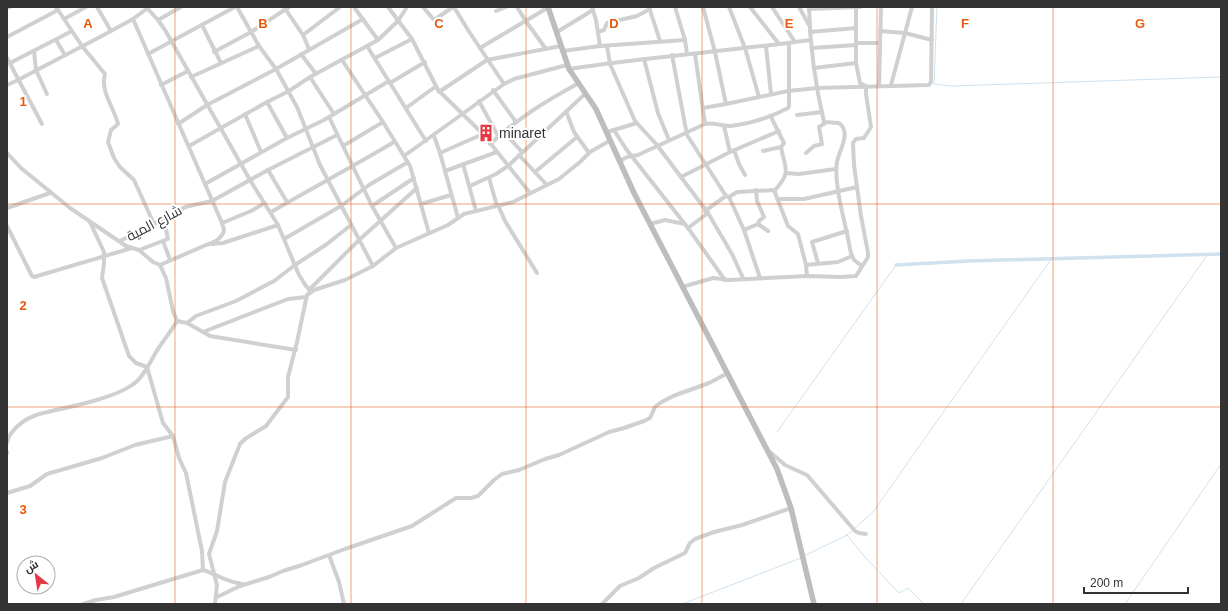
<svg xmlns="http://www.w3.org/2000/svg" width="1228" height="611" font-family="Helvetica,Cairo,sans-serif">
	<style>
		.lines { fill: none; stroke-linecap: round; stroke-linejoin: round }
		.stream { stroke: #cfe2ee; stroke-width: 1 }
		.canal { stroke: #cfe2ee; stroke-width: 3.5 }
		.street { stroke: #d0d0d0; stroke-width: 4 }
		.secondary { stroke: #bdbdbd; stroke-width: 5.5 }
		.grid { fill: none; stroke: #e8590c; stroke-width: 1; stroke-opacity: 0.55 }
		.labels { text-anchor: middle; stroke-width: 4; stroke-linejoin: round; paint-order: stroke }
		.poi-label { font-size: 14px; fill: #333; stroke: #fff; text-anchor: start }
		.street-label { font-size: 14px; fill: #333; stroke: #fff }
		.grid-label { font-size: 13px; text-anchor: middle; font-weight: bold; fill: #e8590c; stroke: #fff; stroke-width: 4; stroke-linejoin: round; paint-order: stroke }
	</style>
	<rect width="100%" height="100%" fill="#fff"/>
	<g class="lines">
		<g class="stream">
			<path d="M937,7L934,84L952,86L1221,77"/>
			<path d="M777,432L896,265"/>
			<path d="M855,528L873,512L1052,258"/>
			<path d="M847,535L853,530"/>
			<path d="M804,556L847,535L864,556L899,593L908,588L924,604"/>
			<path d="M682,604L801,558"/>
			<path d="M961,604L1208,254"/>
			<path d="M1125,604L1221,464"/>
		</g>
		<path class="canal" d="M896,265L968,261L1221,254"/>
		<g class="street">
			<path d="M56,7L82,46L105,74C100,92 114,107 118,124L111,130L108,142L114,158L120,167L134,180L154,224"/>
			<path d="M97,7L111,31"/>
			<path d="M146,7L158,20L165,30L250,180L278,225L299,275L306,286L311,291"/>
			<path d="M237,7L259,46L276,69L297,107L320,165L373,266"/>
			<path d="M284,7L303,35L309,49"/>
			<path d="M354,7L378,40"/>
			<path d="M388,7L412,39L438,90L483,134L530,193"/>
			<path d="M423,7L434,20L453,7"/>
			<path d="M454,7L468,30L504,84"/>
			<path d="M517,7L525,20L546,49"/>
			<path d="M592,7L596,20L600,46"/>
			<path d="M649,7L660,41"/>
			<path d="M675,7L685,40L687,54"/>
			<path d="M703,7L715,52L726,104"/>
			<path d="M729,7L745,48L759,97"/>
			<path d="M750,7L779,44"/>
			<path d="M772,7L795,42"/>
			<path d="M799,7L809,25"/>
			<path d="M809,7C810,46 815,84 824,122L839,123C852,133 839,150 837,162C834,181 842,211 846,229C848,237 849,245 851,253L854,260L862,266"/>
			<path d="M7,8L10,7"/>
			<path d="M809,9L860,7"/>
			<path d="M496,11L506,7"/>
			<path d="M64,19L86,7"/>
			<path d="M133,19L222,223"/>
			<path d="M158,20L181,7"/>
			<path d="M202,25L221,63"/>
			<path d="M880,31L905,33L932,40"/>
			<path d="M557,32L593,10"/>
			<path d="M598,32L604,30L607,23L637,16L650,9"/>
			<path d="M810,32L856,28"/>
			<path d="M303,35L340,7"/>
			<path d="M7,37L58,10"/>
			<path d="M56,40L65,55"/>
			<path d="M856,43H880"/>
			<path d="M367,46L426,141"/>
			<path d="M607,46L610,64L635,121L657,145L708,213L732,254L743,278"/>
			<path d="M766,46L771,94"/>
			<path d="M480,48L549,7"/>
			<path d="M812,48L856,45"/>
			<path d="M34,51L36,70L47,94"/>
			<path d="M563,51L600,46L685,40"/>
			<path d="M214,52L251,32L289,7"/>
			<path d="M148,54L235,7"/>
			<path d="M301,54L316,74"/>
			<path d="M695,54L705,124"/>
			<path d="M672,55L687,135L726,196"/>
			<path d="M7,58L42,124"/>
			<path d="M375,58L412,39"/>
			<path d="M644,59L658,113L669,140"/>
			<path d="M342,60L383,122L410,166L429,233"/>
			<path d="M10,63L72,31"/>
			<path d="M814,68L856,63"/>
			<path d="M569,69C649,57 730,51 811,40"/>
			<path d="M191,77L259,46"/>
			<path d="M310,77L334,114"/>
			<path d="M390,83L425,62"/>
			<path d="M7,85L16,81L98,38L133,19L149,7"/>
			<path d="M161,85L188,71"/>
			<path d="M891,85L912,7"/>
			<path d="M879,86L881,7"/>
			<path d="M493,90L516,122"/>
			<path d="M439,92L487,60L561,46"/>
			<path d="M479,101L498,136"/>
			<path d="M267,102L287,138"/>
			<path d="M406,108L435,87"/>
			<path d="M703,108L726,104L788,91L817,88L929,85L931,82L932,7"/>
			<path d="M566,111L574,132L589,153"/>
			<path d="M245,114L261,152"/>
			<path d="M797,115L822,112"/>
			<path d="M329,117L372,206L396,248"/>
			<path d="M178,124L207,105L276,69L363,19"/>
			<path d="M724,126L730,152"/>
			<path d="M614,130L626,149L688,228L725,280"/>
			<path d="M504,132L522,152"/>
			<path d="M607,132L637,123"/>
			<path d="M434,136L440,153L458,218"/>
			<path d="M490,144C518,118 546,101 579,83"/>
			<path d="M189,146L267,102L289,91L310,77L378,40L398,21L407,7"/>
			<path d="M343,146L383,122"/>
			<path d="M734,150L739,164L745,175"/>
			<path d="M763,151L781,147L784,143L771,117"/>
			<path d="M7,153L21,168L70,208L126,246L139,250L153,262L160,265L166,278L173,311L177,321"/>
			<path d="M440,153L483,134"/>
			<path d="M806,153L814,146L822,144L819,127L825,123"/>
			<path d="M519,155L546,184"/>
			<path d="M404,156L504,84L514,79L567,65"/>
			<path d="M620,161L627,157L638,155L705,124C714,122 721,126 730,126C750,124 771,117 788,108L789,106V43"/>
			<path d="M463,164L476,211"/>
			<path d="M268,170L287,202"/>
			<path d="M445,171L497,152"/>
			<path d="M535,172L577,137"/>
			<path d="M786,173L799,174L836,169"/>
			<path d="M681,177L730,152L779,131"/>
			<path d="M489,178L497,206"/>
			<path d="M205,184L287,138L324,120L389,81"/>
			<path d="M470,186L496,174L508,166L586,93"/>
			<path d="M775,190C792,171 785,170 781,147"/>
			<path d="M729,197L744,230L760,278"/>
			<path d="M777,199H804L857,187"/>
			<path d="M421,204L451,195"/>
			<path d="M498,205L505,221L537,273"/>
			<path d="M372,206L414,178"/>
			<path d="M7,208L50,193"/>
			<path d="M705,211L726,196L729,197L737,192L774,190L788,226L798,234L806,265L807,276"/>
			<path d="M271,212C312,188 354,166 394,142"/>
			<path d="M90,222L104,252V263L102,278L129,356L136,363L147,367"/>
			<path d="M650,224L665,220L685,224"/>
			<path d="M758,224L768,231"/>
			<path d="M7,226L32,276L34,277L132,248"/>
			<path d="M688,228L708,213"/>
			<path d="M744,230L758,224L759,221L764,217L757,201L756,190"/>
			<path d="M284,239L341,206L369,185L408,162"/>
			<path d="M120,241L176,213L185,207L212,201L268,170L337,135"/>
			<path d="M163,241L170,260"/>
			<path d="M212,244L223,243L278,225"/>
			<path d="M139,250L168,239L164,219"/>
			<path d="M818,263L812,242L847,231"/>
			<path d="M160,265L206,245C212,244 223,238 224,230C224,229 222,224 222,223L251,211L265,203"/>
			<path d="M806,265L838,262L852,256"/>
			<path d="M682,287L713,278L729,280L807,276L841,277L856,276L868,257V253L861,216L854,165L853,143L856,139L864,138L871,127L866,94V86L860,83L856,63V7"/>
			<path d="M309,290L359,240L417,188"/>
			<path d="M177,321L187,323L203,332L288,299L306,297"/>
			<path d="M187,323L196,316L236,301L274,281L295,265L327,244L351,225"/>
			<path d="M203,332L210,336L296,350"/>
			<path d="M147,367L163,423L173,436L179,458L186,473L202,551L203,570"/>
			<path d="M7,443C9,431 23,420 34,416C39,413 46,413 52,411C74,406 114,398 132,385C144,378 152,357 160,346C166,337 172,330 177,321"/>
			<path d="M7,452V453"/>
			<path d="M770,452L785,465L807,475L855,531L859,533L866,534"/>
			<path d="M7,493L30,486L47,474L102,458L135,445L173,436"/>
			<path d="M329,555L339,582L344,604"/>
			<path d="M217,597L240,586L269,577L283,571L302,565L345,549L412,526L456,498H471L478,496L494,480L502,474L519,470L545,459L559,455L609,432L624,428L644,421L650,418L655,407L660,403L673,396L709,383L728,373"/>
			<path d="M83,604L96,600L114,597L203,570C219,575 225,582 243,584"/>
			<path d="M215,604L217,585L209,554L217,531L225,482L240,444L245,439L266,426L288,397V377L297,342L307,295L314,290L345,280L373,266L396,248L448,225L464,214L513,202L559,179L580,162L590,152L611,140"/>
			<path d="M602,604L620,586L639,578L654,568L685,553L690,543L695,539L714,532L742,525L791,508"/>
		</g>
		<path class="secondary" d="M548,7L569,69L596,109L634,193L777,469L791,508L814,604"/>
	</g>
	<path class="grid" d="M175,7V604M351,7V604M526,7V604M702,7V604M877,7V604M1053,7V604M7,204H1221M7,407H1221"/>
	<defs>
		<g id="building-bare" transform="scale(1.38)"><path d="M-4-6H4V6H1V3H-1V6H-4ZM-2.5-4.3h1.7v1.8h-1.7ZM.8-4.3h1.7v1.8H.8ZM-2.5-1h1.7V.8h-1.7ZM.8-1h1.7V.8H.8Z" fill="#e63946" stroke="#fff" stroke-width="2.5" paint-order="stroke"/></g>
	</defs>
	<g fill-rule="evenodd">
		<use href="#building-bare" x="486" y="133"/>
	</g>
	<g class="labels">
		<g class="poi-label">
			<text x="499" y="138">minaret</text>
		</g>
		<g class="street-label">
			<text transform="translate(154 223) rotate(-28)" y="5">شارع المية</text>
		</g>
	</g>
	<g class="grid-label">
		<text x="88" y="28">A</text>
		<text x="263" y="28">B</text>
		<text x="439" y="28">C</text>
		<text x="614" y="28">D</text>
		<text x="789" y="28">E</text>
		<text x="965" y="28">F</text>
		<text x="1140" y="28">G</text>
		<text x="23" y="106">1</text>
		<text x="23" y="310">2</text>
		<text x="23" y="514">3</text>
	</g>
	<rect width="1228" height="611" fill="none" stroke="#333333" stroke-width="16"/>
	<g transform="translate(36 575) rotate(330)"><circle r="19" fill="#ffffff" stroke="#adadad"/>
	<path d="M0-3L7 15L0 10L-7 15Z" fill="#e63946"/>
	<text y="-6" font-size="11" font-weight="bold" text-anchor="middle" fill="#333333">ش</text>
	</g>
	<path d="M1084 587v6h104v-6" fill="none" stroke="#333333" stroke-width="2"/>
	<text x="1090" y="587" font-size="12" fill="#333333" stroke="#ffffff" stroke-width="3" paint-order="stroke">200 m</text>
</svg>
